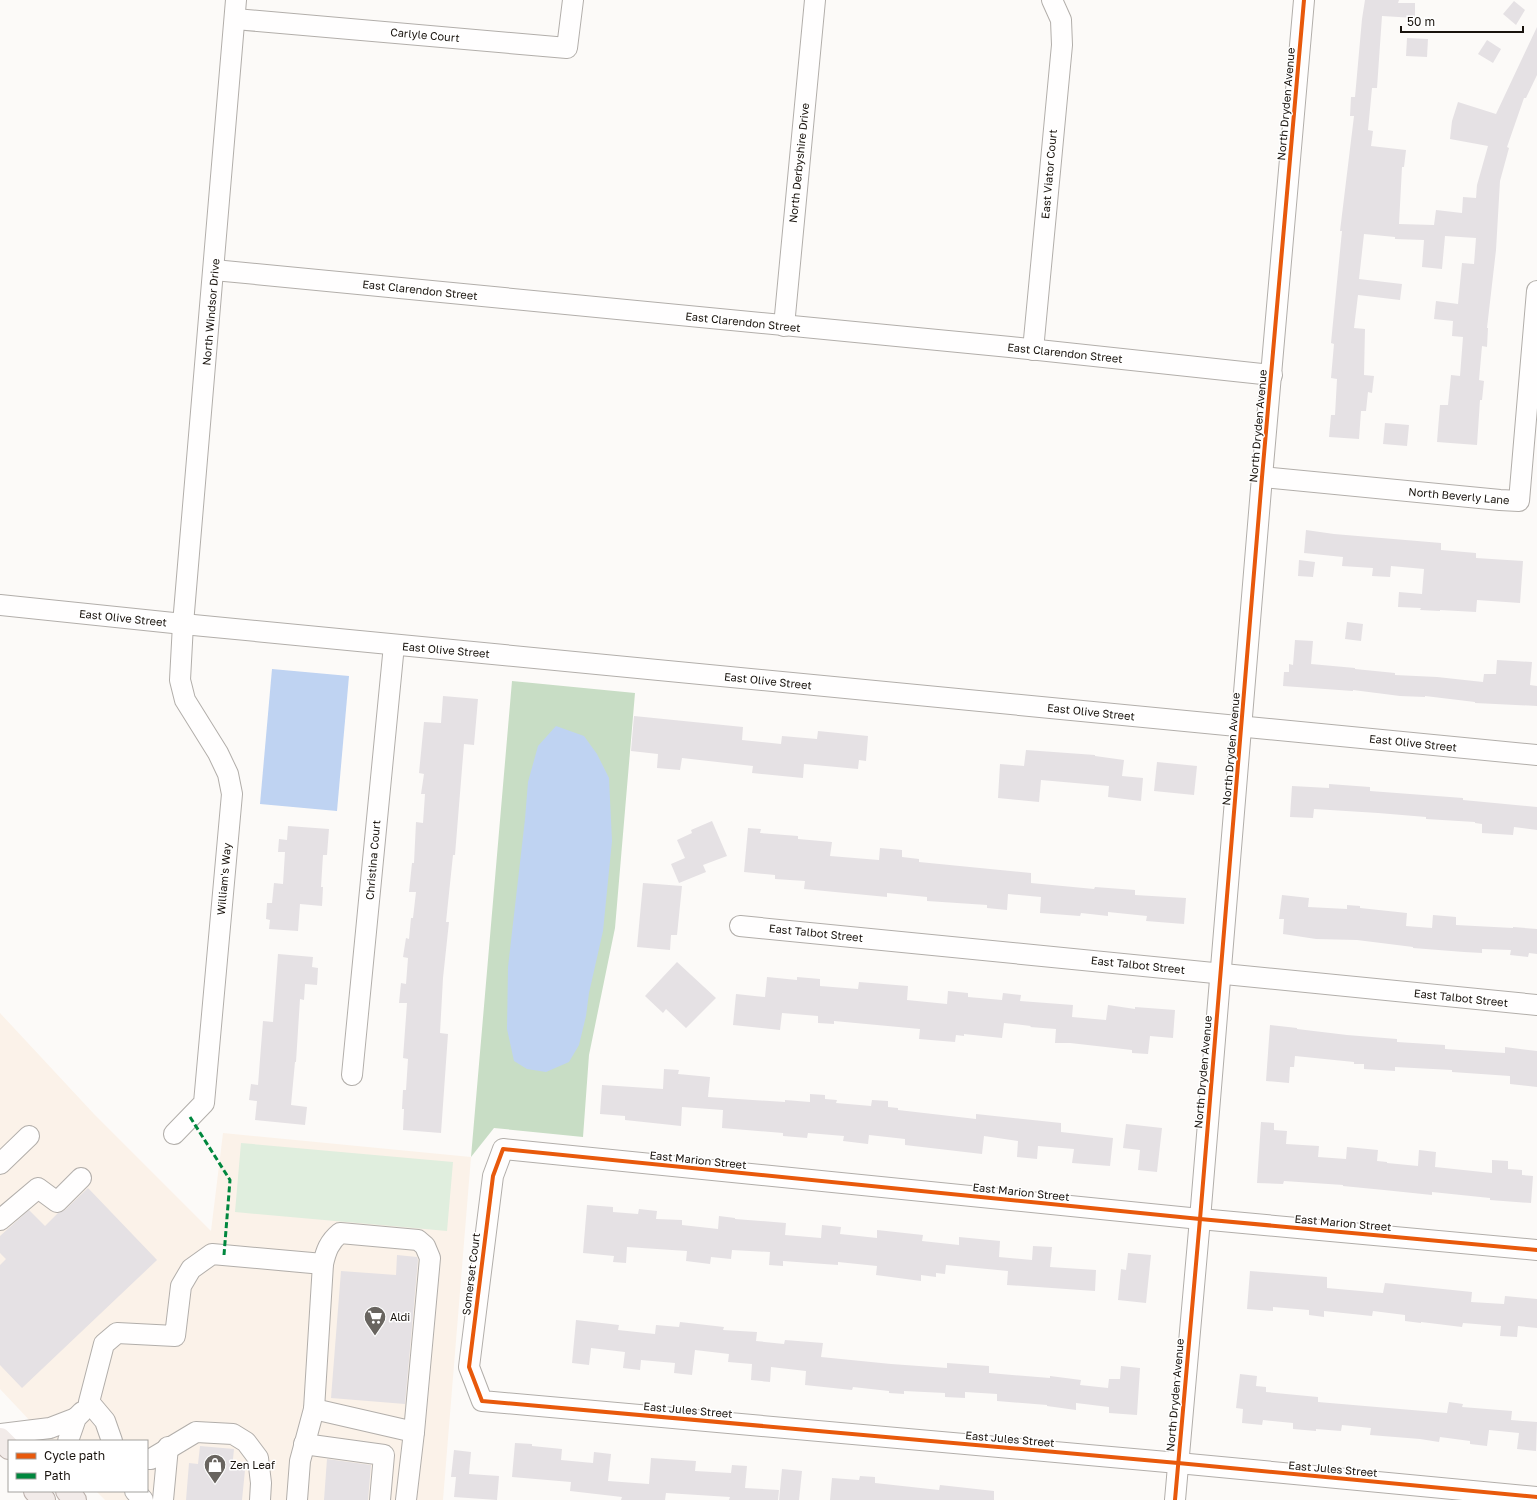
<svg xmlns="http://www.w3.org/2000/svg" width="1537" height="1500" font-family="'Golos Text',sans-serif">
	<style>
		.built { fill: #fbf2e9 }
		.green { fill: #e0eede }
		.forest { fill: #c8ddc5 }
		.water { fill: #bfd3f2 }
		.building { fill: #e5e1e4 }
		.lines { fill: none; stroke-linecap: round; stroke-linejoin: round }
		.minor-casing { stroke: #b2aeaa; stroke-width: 22 }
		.major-casing { stroke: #baaea9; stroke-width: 24 }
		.minor { stroke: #fffefe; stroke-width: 20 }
		.major { stroke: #f2ebe9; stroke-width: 22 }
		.quiet { stroke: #00873e; stroke-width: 3; stroke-dasharray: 6 3; stroke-linecap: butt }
		.cycleway-casing { stroke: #fff; stroke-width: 6 }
		.cycleway { stroke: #e8590c; stroke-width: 4 }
		.labels { text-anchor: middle; stroke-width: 3; stroke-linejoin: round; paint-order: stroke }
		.street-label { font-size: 11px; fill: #19130d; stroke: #fff }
		.poi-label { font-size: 11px; fill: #19130d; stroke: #fff; text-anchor: start }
	</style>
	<rect width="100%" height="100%" fill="#fcfaf8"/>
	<path class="built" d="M0,1013L94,1114L211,1231L223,1133L471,1157L443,1500H105L96,1491H147V1441H49L0,1389Z"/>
	<path class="green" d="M241,1143L453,1162L447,1231L235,1212Z"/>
	<path class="forest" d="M512,681L635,693L615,928L589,1055L583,1137L494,1128L471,1157Z"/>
	<g class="water">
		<path d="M272,669L349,676L337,811L260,804Z"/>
		<path d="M556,726L584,736L597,754L609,778L612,841L603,931L589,993L586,1016L579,1045L569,1062L546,1072L527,1069L514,1061L507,1029L508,967L525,819L528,782L538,746Z"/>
	</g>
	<g class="building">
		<path d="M1365,0H1399L1398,3H1415V18L1382,16L1377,88H1372L1368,130L1373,131L1371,146L1406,150L1404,167H1402L1399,224L1434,225L1436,210L1462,213L1463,197L1476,198L1477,185L1488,146L1450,139L1452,121L1458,102L1496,114L1537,27V75L1526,98H1524L1507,147L1509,148L1500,181L1496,250L1487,328H1488L1487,347L1482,346L1479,380L1484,381L1482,400H1480L1477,445L1437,442L1440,405H1448L1451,375L1460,376L1463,337L1452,336L1453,321L1434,319L1436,301L1458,304L1462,263L1474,264L1476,238L1445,236L1442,269L1422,267L1424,240L1395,239V237L1364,234L1359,279L1402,284L1400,300L1358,295L1354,328L1365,329L1364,375L1374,376L1372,393L1368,392L1366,411H1361L1359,439L1329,437L1331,415H1335L1337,379L1331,378L1334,344L1331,343L1342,231H1340L1354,116H1350L1351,97H1355L1362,19Z"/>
		<path d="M1514,1L1525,10L1516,25L1503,14Z"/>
		<path d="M1407,38L1428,39L1427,57L1406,56Z"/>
		<path d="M1487,40L1501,49L1493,63L1478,54Z"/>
		<path d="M1385,423L1409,425L1407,446L1383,444Z"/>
		<path d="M1306,530L1334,534L1441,543V550L1476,553V558L1523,561L1520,603L1477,600L1476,612L1440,610V611L1420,610L1421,608L1398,607L1399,592L1422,594L1424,569L1391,566L1390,577L1372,576L1373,568L1342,566L1343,557L1304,553Z"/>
		<path d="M1299,560L1315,562L1313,577L1298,576Z"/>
		<path d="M1347,622L1363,624L1361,641L1345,639Z"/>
		<path d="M1295,640L1313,641L1311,664L1355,668V669L1395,673V675L1437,677L1483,682L1484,674H1496L1497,660L1532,662L1530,685L1537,686V706L1475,703V702L1425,696V697L1400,696L1353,690V691L1283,686L1284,672H1289V664L1293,665Z"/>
		<path d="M443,696L478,699L474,745L464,744L455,855H453L446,922H449L443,978L440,1033L448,1034L441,1133L403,1130L404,1109H402L403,1090H406L408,1059L403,1058L407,1003H399L401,983L406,984L408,958L403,957L406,938L409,939L411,918H413L416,892H409L412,863H414L416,822L423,823L425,794H421L424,774L419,773L424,722L441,723Z"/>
		<path d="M634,716L743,727L742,740L781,744L782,736L817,739L818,731L868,736L866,761L859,760L858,769L804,764L803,778L752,773L753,766L682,758L680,770L657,768L658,754L631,751Z"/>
		<path d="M1026,750L1095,755V756L1124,760L1122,776L1143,778L1141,801L1108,797L1109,786L1041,780L1039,802L998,798L1000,764L1024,766Z"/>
		<path d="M1157,762L1197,766L1194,795L1154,791Z"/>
		<path d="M1329,784L1370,787V791L1463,798V800L1537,807V830L1514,827L1513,835L1482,833V824L1475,823V822L1426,819V817L1378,813L1314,809L1313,818L1290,817L1292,786L1329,788Z"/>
		<path d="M712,821L727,856L703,865L706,872L679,883L671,864L685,858L677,840L692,833L691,830Z"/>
		<path d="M288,826L329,829L327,855H323L321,887H323L322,906L300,904L298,931L269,929L270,920L266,919L267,903H272L274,883L283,884L285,852H278L279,839L287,840Z"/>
		<path d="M748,828L761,829L760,833L798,836V839L832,842L830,856L879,860L880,848L902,850V857L919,859V862L1031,873V883L1094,889L1095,887L1135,890V895L1186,898L1184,924L1146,921L1147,916L1108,912V916L1081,913L1080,916L1040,913L1041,897L1008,894L1007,910L987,908V905L927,901V897L887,893V897L804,889L805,881L775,879V875L744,872Z"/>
		<path d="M643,883L682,886L677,935H671L670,950L637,947Z"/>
		<path d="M1282,895L1309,898L1308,907L1347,909V905L1360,906V908L1407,913L1406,926L1432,928L1433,915L1456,917V925L1513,928V927L1537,929V954L1529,953L1528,957L1510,955L1511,950L1482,949V953L1464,952L1413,948V947L1357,940L1316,939L1283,934L1284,919H1279Z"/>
		<path d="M278,954L313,957L312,967L318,968L317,985L305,984L304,1000L300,999L296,1062H295L291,1105L307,1107L305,1125L255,1120L257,1101L249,1100L251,1084L258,1085L263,1021L273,1022Z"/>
		<path d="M677,962L716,998L686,1028L666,1009L663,1013L645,996Z"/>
		<path d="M767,977L797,980V977L820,979V986L858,989L859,982L908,986L907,1000L947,1004L948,991L968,993V997L1002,1000L1003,993L1021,995L1020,1001L1073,1005L1072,1017L1106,1020L1108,1005L1135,1009V1007L1175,1010L1173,1038L1150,1036L1148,1054L1132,1053V1050L1070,1043H1055L1056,1029L1030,1027L1031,1026L1004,1023L1002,1038L964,1034V1036L956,1035L955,1042L919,1039L920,1029L834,1021V1024L818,1023V1016L782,1013L780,1030L733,1025L736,994L765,997Z"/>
		<path d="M1270,1025L1297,1028V1029L1347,1035L1397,1039V1042L1445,1045V1049L1505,1053V1047L1537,1051V1087L1510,1084V1076L1452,1072V1070L1395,1067V1071L1364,1069V1064H1354V1062L1295,1056L1294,1067H1290L1289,1083L1266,1081Z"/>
		<path d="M664,1069L679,1070L678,1074L710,1077L708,1097L785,1102V1100L810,1102V1094L825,1095V1099L837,1100L836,1103L871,1106L872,1100L888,1101V1107L898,1108V1110L976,1119V1114L1061,1123V1132L1113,1138L1110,1166L1072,1163L1074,1149L1038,1146L1037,1159L1017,1157L1018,1141L984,1136L982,1154L905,1145V1139L869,1135L868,1144L843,1141L844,1136L808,1133L807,1138L783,1136V1133L722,1128L723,1110L682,1107L681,1126L625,1120V1116L600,1114L602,1085L663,1089Z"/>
		<path d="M1261,1122L1274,1123V1130L1287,1131L1286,1144L1319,1146L1318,1157L1346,1159L1347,1147L1378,1150L1377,1161L1387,1162V1163L1418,1166L1419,1150L1436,1152L1435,1167L1492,1173V1160L1508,1161V1169L1522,1170V1175L1533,1176L1531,1203L1490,1200V1198L1432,1192V1195L1384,1190L1343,1186V1185L1284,1181L1283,1184L1257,1183Z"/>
		<path d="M1126,1124L1162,1128L1157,1172L1138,1170L1140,1150L1123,1148Z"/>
		<path d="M88,1188L157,1260L22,1388L0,1365V1265L6,1259L0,1253V1236L29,1210L45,1226L58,1213L65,1210Z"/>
		<path d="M587,1205L613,1207V1212L638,1214L639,1209L657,1211L656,1219L682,1220V1225L718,1229L719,1216L735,1218V1219L786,1223L785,1235L821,1238L822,1225L841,1227L840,1234L877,1238V1230L923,1235L922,1241L959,1245V1237L1000,1241L999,1257L1032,1260L1033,1246L1052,1247L1050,1267L1096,1270L1095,1291L1007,1285L1008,1271L946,1265L945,1274L936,1273V1277L921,1275V1281L876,1275L877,1266L838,1262V1265L783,1261V1266L769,1265L770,1252L732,1250L731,1259L711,1257L710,1264L686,1261L687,1251L627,1247L626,1263L613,1262L614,1256L583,1253Z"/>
		<path d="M1128,1253L1151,1255L1146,1303L1118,1300L1121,1269L1126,1270Z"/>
		<path d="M397,1255L417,1257L418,1260L405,1404L331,1398L341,1271L396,1275Z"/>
		<path d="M1250,1271L1327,1277V1288L1383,1293L1385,1283L1472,1292L1471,1302L1504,1304L1505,1296L1537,1299V1328L1518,1326L1517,1337L1500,1336L1501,1326L1463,1323L1462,1327L1421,1322V1323L1405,1321V1315L1373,1311L1372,1316L1324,1311V1317L1309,1315V1310L1273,1307V1311L1247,1309Z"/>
		<path d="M576,1320L619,1325L618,1330L655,1334L656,1325L679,1327L680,1322L724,1327L723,1330L757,1332L756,1341L784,1344L785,1340L823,1343L821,1357L891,1364L947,1368V1363L989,1366V1373L1050,1378V1376L1081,1380L1080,1385L1108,1388L1109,1379H1120L1121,1366L1140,1368L1137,1415L1109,1413V1407L1076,1403V1410L1047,1406V1405L997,1401V1394L965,1392V1398L945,1397V1393L904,1391V1394L889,1393V1391L853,1387L852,1390L805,1385L806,1371L771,1367L770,1382L751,1380L752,1364L728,1362L729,1354L695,1350L692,1375L674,1373L675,1363L641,1360L640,1370L623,1368L625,1352L591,1348L589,1365L572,1363Z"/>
		<path d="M1240,1374L1257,1376L1256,1386L1266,1387V1392L1318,1397V1402L1447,1413L1449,1402L1463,1404L1462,1407L1512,1411L1511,1420L1537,1422L1536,1451L1517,1449L1519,1433L1489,1430L1487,1446L1470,1444V1441L1440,1437L1439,1442L1420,1439L1370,1435L1371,1428L1342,1425L1341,1431L1316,1429V1431L1293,1429V1423L1263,1420L1262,1425L1242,1423L1243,1409L1236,1408Z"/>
		<path d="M515,1443L532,1444V1446L562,1449L561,1460L593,1463L594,1452L611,1454L608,1481L649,1484L651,1458L696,1461L695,1471L731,1473L732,1465L747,1466L745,1488L779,1490L778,1500H729L730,1497L666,1493L665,1500H621L622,1497L570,1491L571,1482L512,1477Z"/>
		<path d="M200,1446L234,1449L232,1469L245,1470L242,1500H186L189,1463L198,1464Z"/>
		<path d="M454,1450L471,1452L469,1474L499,1476L497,1500L454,1497L456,1477H451Z"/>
		<path d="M327,1459L371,1465L368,1500H324Z"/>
		<path d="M782,1469L802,1471L799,1500H779Z"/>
		<path d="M860,1476L875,1477V1483L939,1490L940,1485L994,1491V1500H830L832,1478L859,1480Z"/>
	</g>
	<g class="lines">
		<g class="minor-casing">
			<g id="minor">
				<path d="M235,19L567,48L573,0"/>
				<path d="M214,270L1010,347L1272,375"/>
				<path d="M784,326L815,0"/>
				<path d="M1033,350L1062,45L1061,20L1052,0"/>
				<path d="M1262,477L1500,500L1519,501L1537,291"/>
				<path d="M0,605L183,624L1537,755"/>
				<path d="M740,926L1537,1005"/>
				<path d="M352,1075L394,645"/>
				<path d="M174,1134L204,1103L232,794L228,774L218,753L185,700L180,680L183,624L236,0"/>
				<path d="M0,1164L29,1136"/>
				<path d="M0,1220L38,1188L57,1202L81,1178"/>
				<path d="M1537,1250L1200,1219L503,1149L493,1176L469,1367L482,1401L1178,1463L1537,1497"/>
				<path d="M314,1409L414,1432"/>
				<path d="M0,1434L50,1428L76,1418"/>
				<path d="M68,1441L76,1418L82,1412"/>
				<path d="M112,1441L105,1421L89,1402L104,1344L117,1333L175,1336L181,1286L191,1269L212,1254L323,1264"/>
				<path d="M304,1444L384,1455L380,1500"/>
				<path d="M147,1459H151L196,1432L233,1434L246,1442L258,1458L261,1483L260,1500"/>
				<path d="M135,1491L143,1500"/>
				<path d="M163,1500L168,1447"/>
				<path d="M297,1500L300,1461L314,1409L323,1264C326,1251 329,1242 340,1233L418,1240L425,1246L430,1258L414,1432L406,1500"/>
				<path d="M1175,1500L1200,1219L1262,477L1304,0"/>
			</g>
		</g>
		<g class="major-casing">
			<g id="major">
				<path d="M0,1439L9,1448"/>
				<path d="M35,1491L44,1500"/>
				<path d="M67,1491L75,1500"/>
			</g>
		</g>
		<use href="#minor" class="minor"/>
		<use href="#major" class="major"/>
		<path class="quiet" d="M190,1117L230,1180L224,1255"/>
		<g class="cycleway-casing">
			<g id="cycleway">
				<path d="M1537,1250L1200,1219L503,1149L493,1176L469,1367L482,1401L1178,1463L1537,1497"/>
				<path d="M1175,1500L1200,1219L1262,477L1304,0"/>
			</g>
		</g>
		<use href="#cycleway" class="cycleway"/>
	</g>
	<defs>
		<g id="supermarket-pin" transform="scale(1.15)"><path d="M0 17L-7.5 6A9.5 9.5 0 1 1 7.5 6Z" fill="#68645f" stroke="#fff"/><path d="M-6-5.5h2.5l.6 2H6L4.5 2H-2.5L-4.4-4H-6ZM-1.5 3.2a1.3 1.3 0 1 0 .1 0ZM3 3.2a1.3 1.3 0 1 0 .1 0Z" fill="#fff"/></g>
		<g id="shop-pin" transform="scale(1.15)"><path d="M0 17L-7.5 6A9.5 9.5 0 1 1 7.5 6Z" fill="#68645f" stroke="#fff"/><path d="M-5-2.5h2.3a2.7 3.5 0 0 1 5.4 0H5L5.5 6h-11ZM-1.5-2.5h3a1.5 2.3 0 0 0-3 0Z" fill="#fff"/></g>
	</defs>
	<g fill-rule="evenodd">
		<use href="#supermarket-pin" x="375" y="1317"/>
		<use href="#shop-pin" x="215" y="1465"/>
	</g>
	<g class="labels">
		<g class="street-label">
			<text transform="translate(425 35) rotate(5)" y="4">Carlyle Court</text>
			<text transform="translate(1286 104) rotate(-85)" y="4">North Dryden Avenue</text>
			<text transform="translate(799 163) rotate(-84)" y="4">North Derbyshire Drive</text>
			<text transform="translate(1049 174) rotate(-85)" y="4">East Viator Court</text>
			<text transform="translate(420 290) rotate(6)" y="4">East Clarendon Street</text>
			<text transform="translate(211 312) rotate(-85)" y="4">North Windsor Drive</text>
			<text transform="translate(743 322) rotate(6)" y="4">East Clarendon Street</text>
			<text transform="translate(1065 353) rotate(6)" y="4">East Clarendon Street</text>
			<text transform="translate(1258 426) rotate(-85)" y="4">North Dryden Avenue</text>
			<text transform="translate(1459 496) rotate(5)" y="4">North Beverly Lane</text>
			<text transform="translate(123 618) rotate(6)" y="4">East Olive Street</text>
			<text transform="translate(446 650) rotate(5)" y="4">East Olive Street</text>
			<text transform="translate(768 681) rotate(6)" y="4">East Olive Street</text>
			<text transform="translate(1091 712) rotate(6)" y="4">East Olive Street</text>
			<text transform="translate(1413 743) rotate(6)" y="4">East Olive Street</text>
			<text transform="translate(1231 749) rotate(-85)" y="4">North Dryden Avenue</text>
			<text transform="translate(373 860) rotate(-85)" y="4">Christina Court</text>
			<text transform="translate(224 879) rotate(-85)" y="4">William's Way</text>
			<text transform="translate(816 933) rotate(6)" y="4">East Talbot Street</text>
			<text transform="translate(1138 965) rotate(6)" y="4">East Talbot Street</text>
			<text transform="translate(1461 998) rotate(6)" y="4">East Talbot Street</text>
			<text transform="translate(1203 1072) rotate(-85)" y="4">North Dryden Avenue</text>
			<text transform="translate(698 1160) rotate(6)" y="4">East Marion Street</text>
			<text transform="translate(1021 1192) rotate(6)" y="4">East Marion Street</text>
			<text transform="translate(1343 1223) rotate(5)" y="4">East Marion Street</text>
			<text transform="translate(471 1274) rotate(-83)" y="4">Somerset Court</text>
			<text transform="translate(1175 1395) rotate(-85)" y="4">North Dryden Avenue</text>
			<text transform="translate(688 1410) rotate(5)" y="4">East Jules Street</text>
			<text transform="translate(1010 1439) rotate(5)" y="4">East Jules Street</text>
			<text transform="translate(1333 1469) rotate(5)" y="4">East Jules Street</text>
		</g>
		<g class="poi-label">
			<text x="390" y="1321">Aldi</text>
			<text x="230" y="1469">Zen Leaf</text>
		</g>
	</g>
	<rect x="8" y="1440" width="140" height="52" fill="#ffffff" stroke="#a3a19e"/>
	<rect x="16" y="1453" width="20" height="6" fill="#e8590c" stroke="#a3a19e"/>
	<text x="44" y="1460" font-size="12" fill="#19130d">Cycle path</text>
	<rect x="16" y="1473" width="20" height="6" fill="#00873e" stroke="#a3a19e"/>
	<text x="44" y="1480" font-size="12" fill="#19130d">Path</text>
	<path d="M1401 26v6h122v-6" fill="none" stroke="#19130d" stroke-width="2"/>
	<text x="1407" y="26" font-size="12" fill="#19130d" stroke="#ffffff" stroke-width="3" paint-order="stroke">50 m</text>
</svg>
